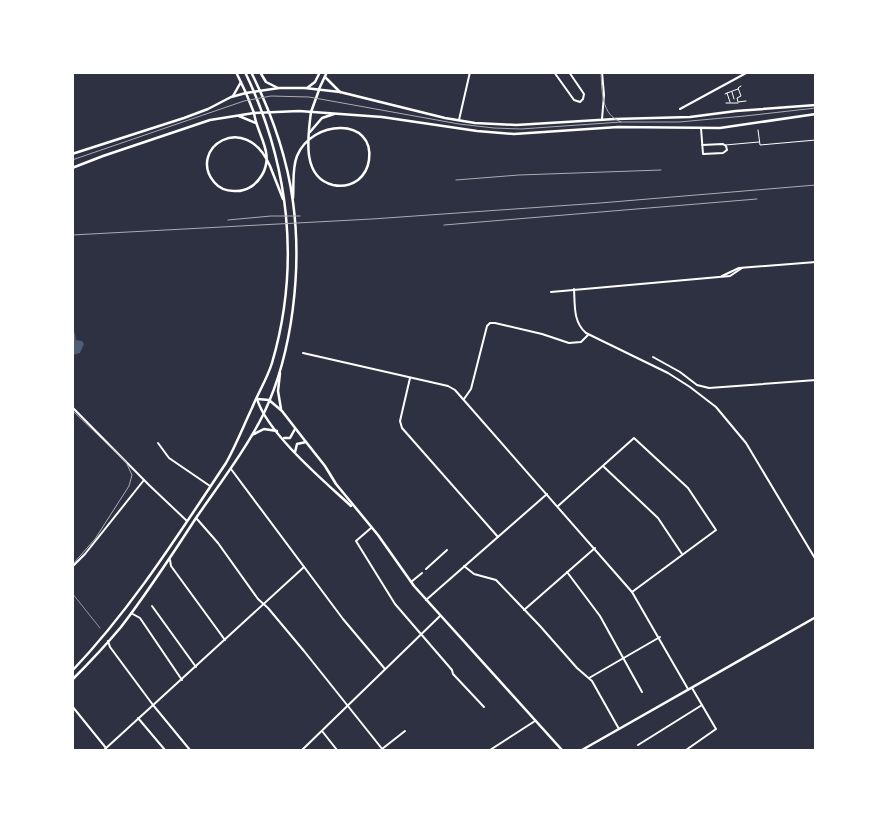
<svg xmlns="http://www.w3.org/2000/svg" width="888" height="823" font-family="Montserrat,sans-serif">
	<style>
		.water { fill: #4f5d75 }
		.lines { fill: none; stroke-linecap: round; stroke-linejoin: round }
		.service { stroke: #fff; stroke-width: 0.5 }
		.pedestrian { stroke: #fff; stroke-width: 1 }
		.minor { stroke: #fff; stroke-width: 2 }
		.tertiary { stroke: #fff; stroke-width: 2.5 }
		.secondary { stroke: #fff; stroke-width: 2.5 }
		.tram { stroke: #abadb3; stroke-width: 1 }
		.rail { stroke: #abadb3; stroke-width: 1 }
	</style>
	<rect width="100%" height="100%" fill="#2d3142"/>
	<path class="water" d="M73,331L75,333L76,340L82,341L84,344L80,353L73,355Z"/>
	<g class="lines">
		<path class="service" d="M72,593L100,628"/>
		<g class="pedestrian">
			<path d="M741,86L738,88L741,96L737,98L738,102L746,101"/>
			<path d="M732,92L734,99"/>
			<path d="M727,93L738,89"/>
			<path d="M725,94L727,93L730,102"/>
			<path d="M726,103H738"/>
			<path d="M758,130L760,145L816,140"/>
			<path d="M725,145L759,142"/>
		</g>
		<g class="minor">
			<path d="M554,72L574,100L580,102L583,99L584,94L569,72"/>
			<path d="M602,72L604,95L602,119"/>
			<path d="M680,109L748,72"/>
			<path d="M459,120L470,72"/>
			<path d="M701,128L703,154L723,153L727,150L726,146L723,144L702,145"/>
			<path d="M722,276L739,268L816,262"/>
			<path d="M574,289C575,305 573,322 586,333L668,373L690,387L716,407L746,443L816,560"/>
			<path d="M551,292L730,276L742,268"/>
			<path d="M303,353L448,386L455,390L632,592L688,689"/>
			<path d="M653,357L680,372L697,385L709,388L816,380"/>
			<path d="M410,378L400,421L402,428L498,537"/>
			<path d="M464,399L471,389L487,326L490,323H495L542,334L569,343L581,342L588,335"/>
			<path d="M72,407L149,485L187,521"/>
			<path d="M158,443L169,458L210,486"/>
			<path d="M604,467L658,518L682,554"/>
			<path d="M231,469L343,619L385,669"/>
			<path d="M558,506L634,438L688,488L716,530L632,592"/>
			<path d="M197,519L218,543L258,599L268,608L304,651L383,750"/>
			<path d="M371,528L356,541L395,604L452,670L453,674L484,707"/>
			<path d="M170,560L171,566L225,640"/>
			<path d="M464,566L474,574L496,580L540,626L577,668L592,681L619,729"/>
			<path d="M72,567L85,554L144,480"/>
			<path d="M426,569L447,550"/>
			<path d="M567,572L600,616L642,692"/>
			<path d="M411,582L422,573"/>
			<path d="M426,600L547,494"/>
			<path d="M152,606L196,667"/>
			<path d="M524,610L595,548"/>
			<path d="M131,613L140,618L182,680"/>
			<path d="M108,641L110,647L153,705L190,750"/>
			<path d="M589,678L660,637"/>
			<path d="M72,706L106,748"/>
			<path d="M138,718L165,750"/>
			<path d="M322,731L337,750"/>
			<path d="M638,745L702,705"/>
			<path d="M382,749L405,731"/>
			<path d="M104,750L304,567"/>
			<path d="M302,750L440,616"/>
			<path d="M490,750L535,721"/>
			<path d="M686,750L716,729L692,688"/>
		</g>
		<g class="tertiary">
			<path d="M236,72L246,93"/>
			<path d="M260,72L266,82L278,88"/>
			<path d="M325,77L340,92"/>
			<path d="M307,88L315,82L320,72"/>
			<path d="M319,89L327,72"/>
			<path d="M233,96L241,82"/>
			<path d="M254,113C257,135 275,153 262,175C256,185 246,192 234,191C226,191 219,188 214,182C187,149 245,109 270,166L283,199"/>
			<path d="M239,116L256,123"/>
			<path d="M310,132L322,118L334,114"/>
			<path d="M293,198C294,184 292,168 297,156C312,119 375,117 369,160C368,168 364,175 358,180C351,185 342,187 333,185C301,177 308,136 311,112"/>
			<path d="M280,373L278,391L281,409"/>
			<path d="M257,399L269,400L282,411L306,442L325,466L336,484L378,535L414,586L562,750"/>
			<path d="M257,399C268,434 324,481 351,506"/>
			<path d="M252,435L264,429L277,431"/>
			<path d="M284,438H290L295,429"/>
			<path d="M295,452L297,444L306,442"/>
			<path d="M72,671C132,608 178,535 226,463C236,445 243,427 252,408C258,393 267,379 272,363C301,264 289,164 245,72"/>
			<path d="M72,680C89,663 106,645 121,627C148,592 172,555 196,518C218,486 247,448 264,413C293,352 302,268 293,202C287,157 271,112 251,72"/>
			<path d="M582,750L816,617"/>
		</g>
		<g class="secondary">
			<path d="M246,93L254,113"/>
			<path d="M311,112L319,90"/>
			<path d="M72,154L184,118L208,109L231,97L246,93L279,88H305L340,92L445,118L475,123L516,125L615,119L690,117L736,111L816,105"/>
			<path d="M72,168L103,156L210,120L254,113L299,111L382,117L477,131L514,134L618,127L720,128L816,114"/>
		</g>
		<g class="tram">
			<path d="M601,72C602,91 601,115 621,122"/>
			<path d="M72,160L244,101L271,96L309,97L459,124L494,128L521,129L621,122H679L745,116L816,108"/>
			<path d="M72,410L126,462L132,475L129,486L95,539L72,565"/>
		</g>
		<g class="rail">
			<path d="M456,180L519,175L661,170"/>
			<path d="M228,220L271,216H300"/>
			<path d="M444,225L757,199"/>
			<path d="M72,235L372,219L600,203L816,185"/>
		</g>
	</g>
	<rect width="888" height="823" fill="none" stroke="#ffffff" stroke-width="148"/>
</svg>
